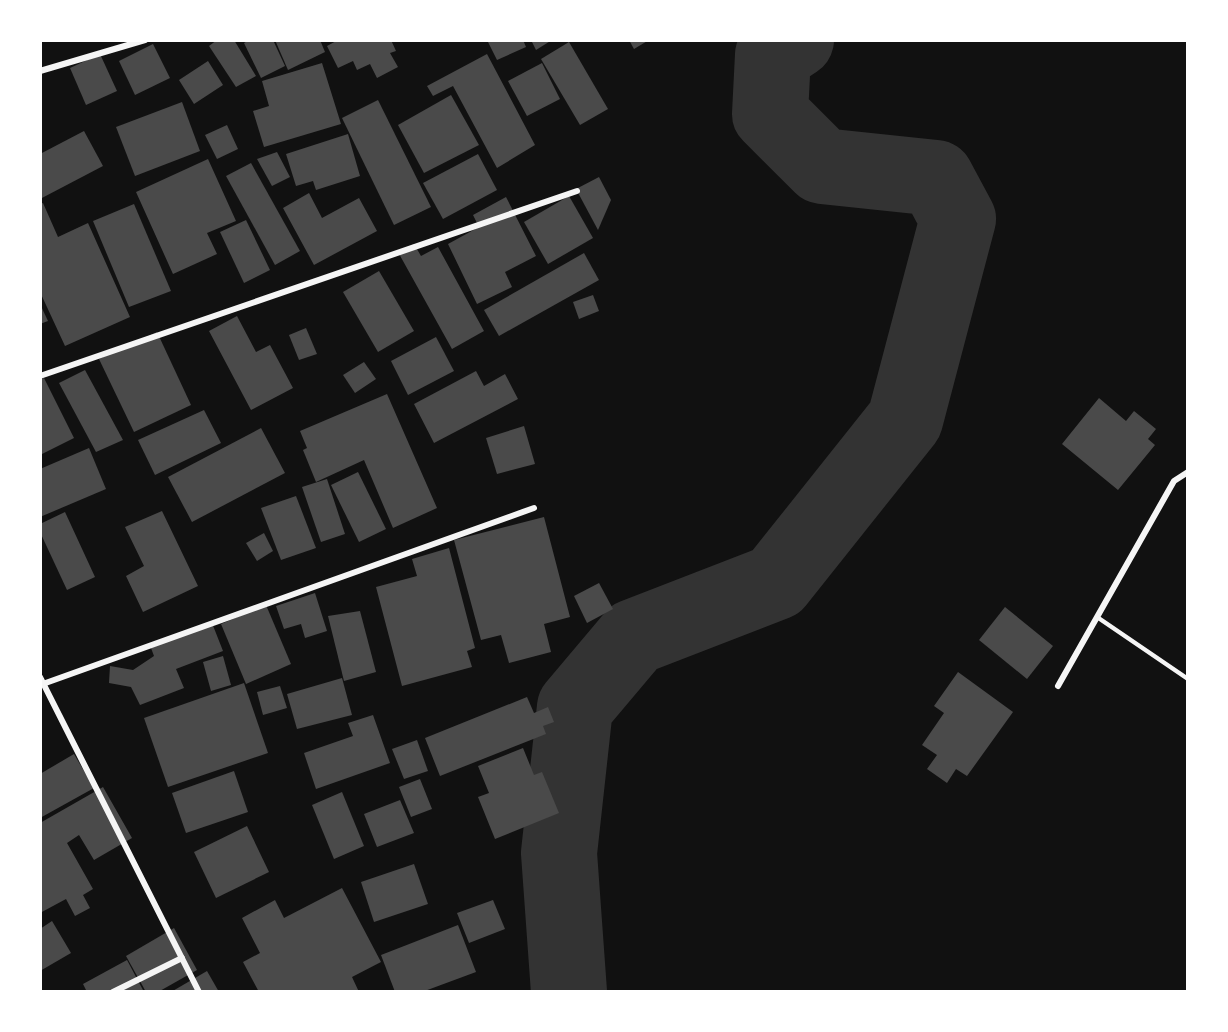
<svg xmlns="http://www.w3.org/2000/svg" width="1228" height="1032" font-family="Inter,sans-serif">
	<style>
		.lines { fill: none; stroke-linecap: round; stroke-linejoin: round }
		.river { stroke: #333; stroke-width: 76 }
		.building { fill: #4a4a4a }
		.service { stroke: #f5f5f5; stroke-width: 4.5 }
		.minor { stroke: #f5f5f5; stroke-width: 6 }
	</style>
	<rect width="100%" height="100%" fill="#111"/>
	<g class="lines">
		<path class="river" d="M569,992L559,853L575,707L634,637L776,582L905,420L958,219L936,178L822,166L770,114L773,55L796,40"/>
	</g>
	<g class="building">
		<path d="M217,40H234L256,76L236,87L209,46Z"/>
		<path d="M249,40H273L285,66L261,78L244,43Z"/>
		<path d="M275,40H320L325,52L288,70Z"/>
		<path d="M338,40H391L396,51L390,53L398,67L377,78L370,64L357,70L353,61L338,68L327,46Z"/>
		<path d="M487,40H523L526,47L497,60Z"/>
		<path d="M531,40H552L536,50Z"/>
		<path d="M629,40H649L634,49Z"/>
		<path d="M569,42L608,109L580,125L541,59Z"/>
		<path d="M153,44L170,78L135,95L119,61Z"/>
		<path d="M100,54L117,91L86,105L70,68Z"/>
		<path d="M487,54L535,145L497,168L453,86L433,96L427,86Z"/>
		<path d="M208,61L223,85L194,104L179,80Z"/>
		<path d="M322,63L341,124L264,147L253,111L269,106L262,81Z"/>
		<path d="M542,63L560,99L527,116L508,81Z"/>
		<path d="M451,95L479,145L424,173L398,125Z"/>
		<path d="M378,100L431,207L394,225L342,118Z"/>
		<path d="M182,102L200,151L135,176L116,127Z"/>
		<path d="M227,125L238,149L217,159L205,135Z"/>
		<path d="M84,131L103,166L40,199V154Z"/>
		<path d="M348,134L360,176L316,190L313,181L296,186L286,154Z"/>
		<path d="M277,152L290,177L272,186L257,159Z"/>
		<path d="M478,154L497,190L443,219L423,183Z"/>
		<path d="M208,159L236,221L207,233L217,254L173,274L136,192Z"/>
		<path d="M251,163L300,251L275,265L226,176Z"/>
		<path d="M599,177L611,200L598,230L576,189Z"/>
		<path d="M309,193L322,218L359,198L377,231L314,265L283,208Z"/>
		<path d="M569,196L593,238L548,264L524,222Z"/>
		<path d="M506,197L536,256L505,272L512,287L477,304L448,244L479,227L473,215Z"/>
		<path d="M43,203L58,237L88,223L130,317L65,346L40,292V204Z"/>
		<path d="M134,204L171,291L129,307L93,221Z"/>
		<path d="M246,220L270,270L244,283L220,232Z"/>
		<path d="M414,244L421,256L438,247L484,331L452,349L398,252Z"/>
		<path d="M584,253L599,280L499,336L484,310Z"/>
		<path d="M379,271L414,331L378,352L343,292Z"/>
		<path d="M593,295L599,311L579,319L573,302Z"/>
		<path d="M40,304L48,321L40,324Z"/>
		<path d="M237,316L256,352L270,345L293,388L251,410L209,331Z"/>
		<path d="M306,328L317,354L299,360L289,335Z"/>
		<path d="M157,332L191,405L134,432L99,359Z"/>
		<path d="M436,337L454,371L408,395L391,361Z"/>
		<path d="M364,362L376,379L355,393L343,375Z"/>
		<path d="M85,370L123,440L96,452L59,383Z"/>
		<path d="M476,371L484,386L505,374L518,399L434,443L414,404Z"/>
		<path d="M44,378L74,438L40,455V380Z"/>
		<path d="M387,394L437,508L393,528L364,460L316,482L303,450L307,448L300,431Z"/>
		<path d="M1099,398L1126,421L1134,411L1156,429L1148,439L1155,445L1118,490L1062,444Z"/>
		<path d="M204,410L221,443L155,475L138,440Z"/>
		<path d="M524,426L535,464L497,474L486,438Z"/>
		<path d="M261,428L285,473L192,522L168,477Z"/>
		<path d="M89,448L106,489L40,517V469Z"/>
		<path d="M358,472L386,529L359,542L331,485Z"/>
		<path d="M327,479L345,534L321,542L302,487Z"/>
		<path d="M296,496L316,548L281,560L261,508Z"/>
		<path d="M162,511L198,586L143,612L126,576L144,566L125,527Z"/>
		<path d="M65,512L95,577L67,590L40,532V524Z"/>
		<path d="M544,517L570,617L544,624L551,652L509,663L501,635L481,640L454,540Z"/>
		<path d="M264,533L273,551L257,561L246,543Z"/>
		<path d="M449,548L475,648L467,651L472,667L402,686L376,587L417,576L412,559Z"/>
		<path d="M599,583L613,609L587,623L574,596Z"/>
		<path d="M315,593L327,631L305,638L301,624L284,629L276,606Z"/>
		<path d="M266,605L291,664L246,684L221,624Z"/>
		<path d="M1005,607L1053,646L1027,679L979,640Z"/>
		<path d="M360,611L376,672L344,681L328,616Z"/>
		<path d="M212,623L223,651L176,669L184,688L140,705L131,687L109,683L110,666L133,670L154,656L151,648Z"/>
		<path d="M223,656L231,685L211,691L203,662Z"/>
		<path d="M958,672L1013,712L967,776L956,769L947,783L927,769L937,755L922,745L944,713L934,706Z"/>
		<path d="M342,678L352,715L297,729L287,694Z"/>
		<path d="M244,683L268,753L168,787L144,718Z"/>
		<path d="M280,686L287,708L263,715L257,692Z"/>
		<path d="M527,697L534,713L548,707L554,722L543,726L546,734L440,776L425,738Z"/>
		<path d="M373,715L390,763L316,789L304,753L353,736L348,723Z"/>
		<path d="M417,740L428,771L404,779L392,749Z"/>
		<path d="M523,748L534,775L542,772L559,813L495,839L478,797L489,793L478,766Z"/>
		<path d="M74,754L94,788L40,818V774Z"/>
		<path d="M234,771L248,812L186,833L172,793Z"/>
		<path d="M420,779L432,809L411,817L399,787Z"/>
		<path d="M103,787L132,838L94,860L79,835L67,843L93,889L83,895L90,908L75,916L66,899L40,913V823Z"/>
		<path d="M342,792L364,846L334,859L312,805Z"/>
		<path d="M400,800L414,833L377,847L364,814Z"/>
		<path d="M247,826L269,872L216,898L194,852Z"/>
		<path d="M414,864L428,904L374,922L361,882Z"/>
		<path d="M342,888L381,962L352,977L359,992H259L243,962L260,953L242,918L275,900L284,918Z"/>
		<path d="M493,900L505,929L469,943L457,913Z"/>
		<path d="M52,921L71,953L40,971V929Z"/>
		<path d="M458,925L476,972L422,992H395L381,955Z"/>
		<path d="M174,928L197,970L158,992H146L126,956Z"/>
		<path d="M127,960L144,992H87L83,984Z"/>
		<path d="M207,971L219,992H171Z"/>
	</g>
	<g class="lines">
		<path class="service" d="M1097,617L1188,679"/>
		<g class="minor">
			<path d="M40,71L145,40"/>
			<path d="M40,376L577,191"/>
			<path d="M40,677L199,992"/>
			<path d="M40,685L534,508"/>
			<path d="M1058,686L1174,481L1188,472"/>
			<path d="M113,992L182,958"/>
		</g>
	</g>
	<rect width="1228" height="1032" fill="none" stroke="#ffffff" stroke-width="84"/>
</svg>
